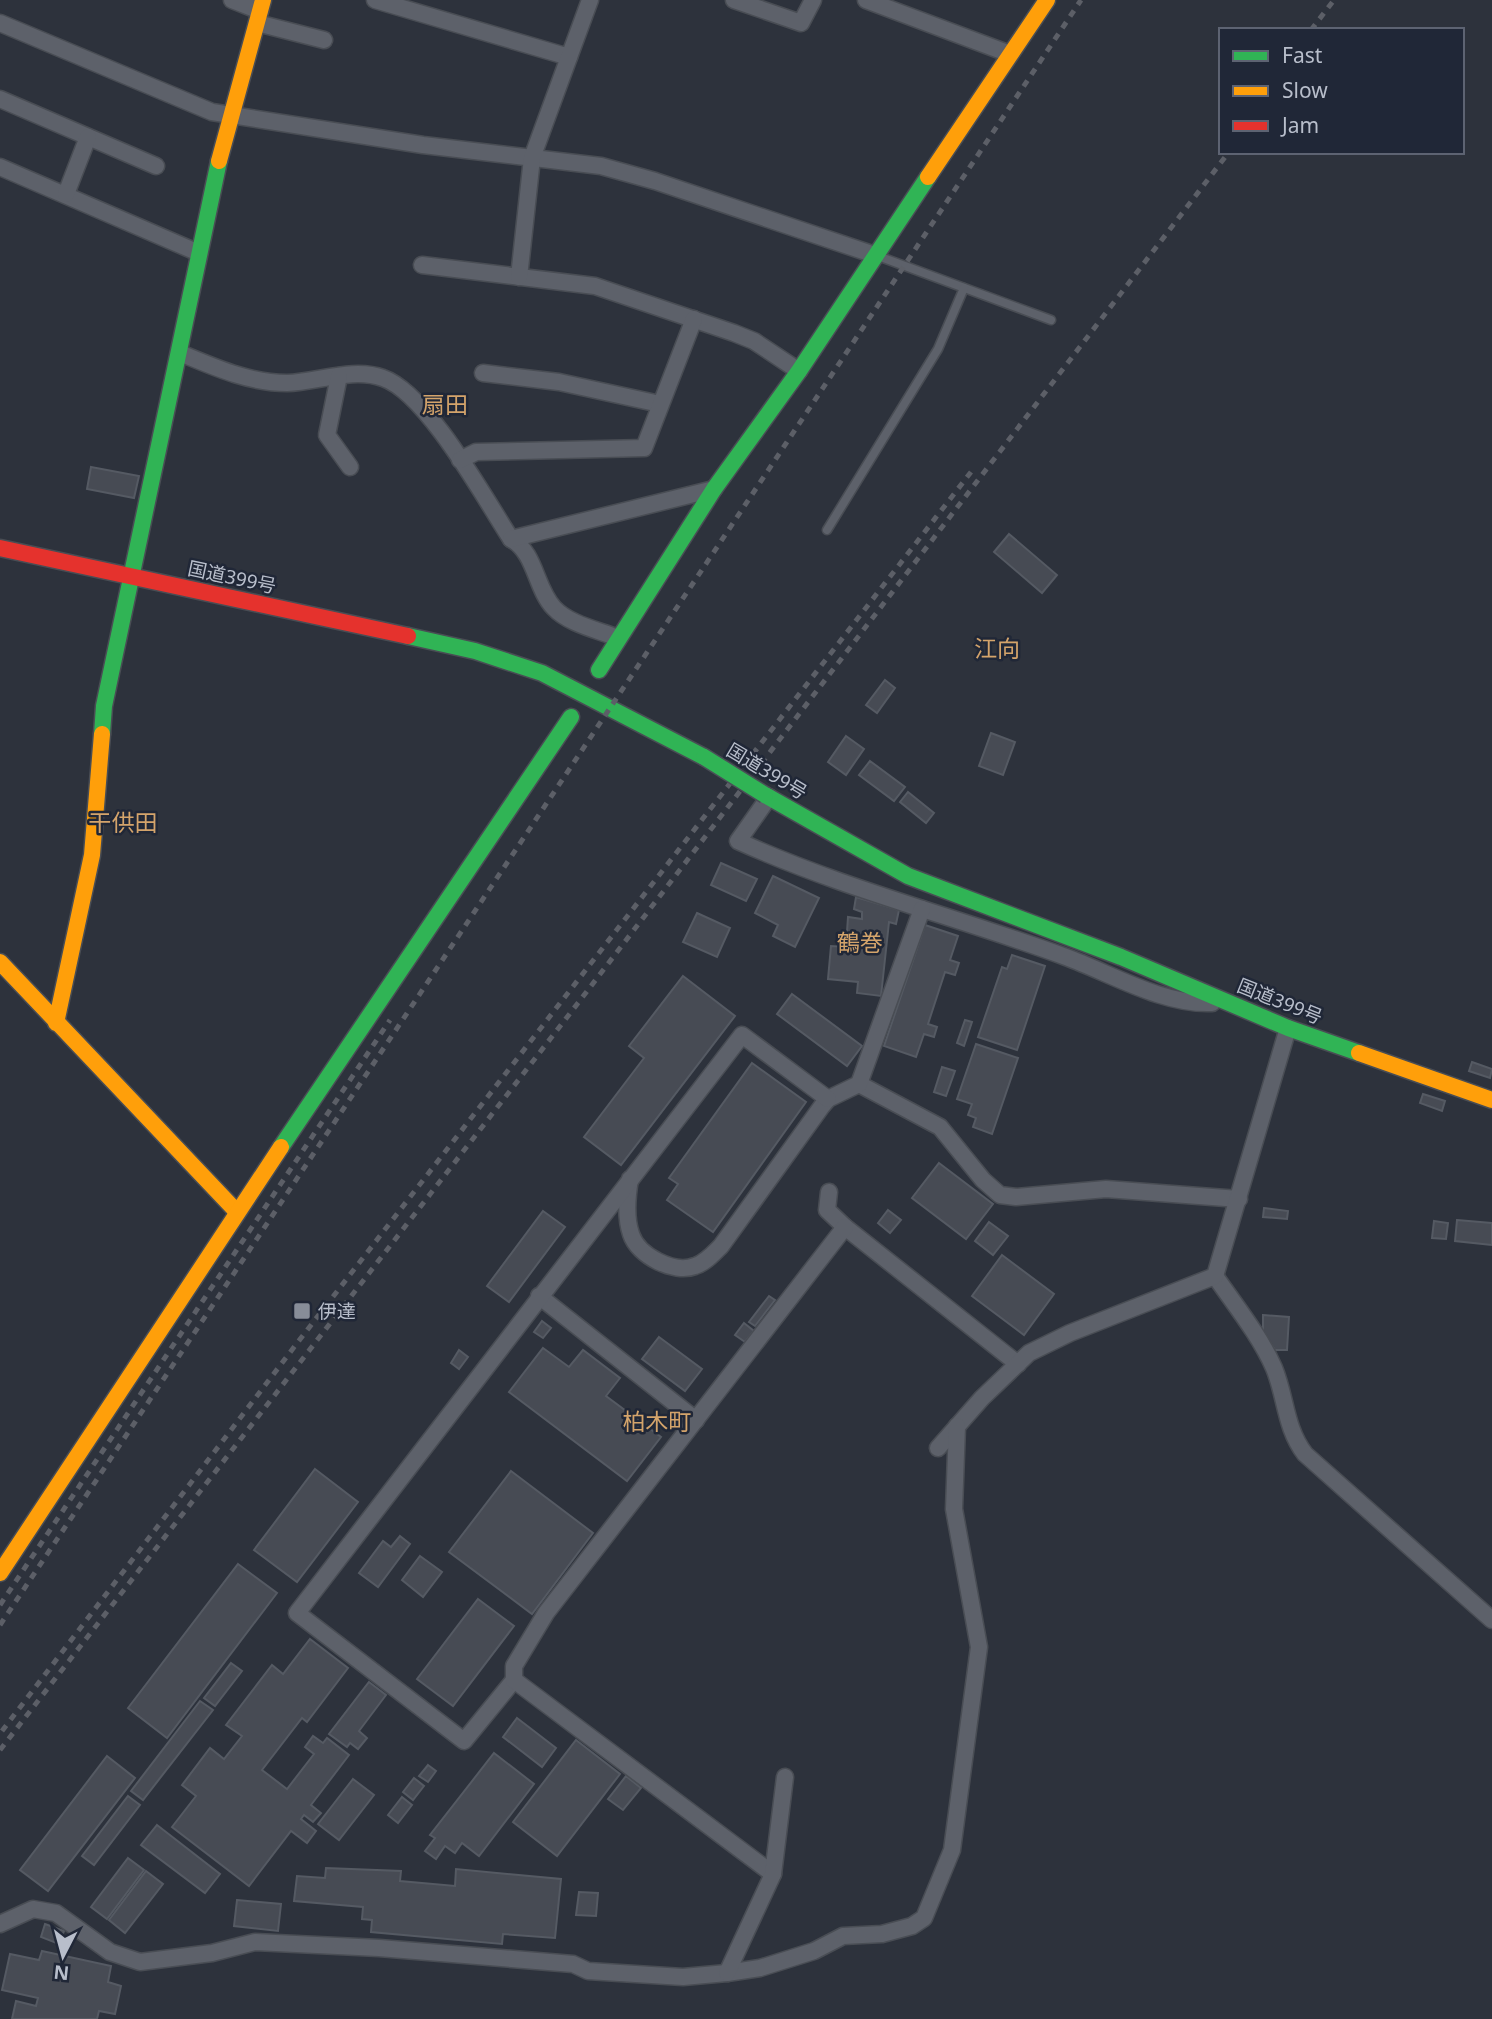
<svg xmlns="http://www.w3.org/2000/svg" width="1492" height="2019" font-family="'Noto Sans','Noto Sans JP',sans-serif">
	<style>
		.building { fill: #474b54; stroke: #555a63; stroke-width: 2 }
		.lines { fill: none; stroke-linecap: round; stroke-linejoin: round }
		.lane-casing { stroke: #494d54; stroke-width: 11 }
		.street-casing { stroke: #494d54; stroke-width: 19 }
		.fast-casing { stroke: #494d54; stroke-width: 19 }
		.slow-casing { stroke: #494d54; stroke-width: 19 }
		.jam-casing { stroke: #494d54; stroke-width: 19 }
		.lane { stroke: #5d616a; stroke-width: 8 }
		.street { stroke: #5d616a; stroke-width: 16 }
		.fast { stroke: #30b455; stroke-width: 16 }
		.slow { stroke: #ff9f0a; stroke-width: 16 }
		.jam { stroke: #e5322d; stroke-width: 16 }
		.rail { stroke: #5c5f67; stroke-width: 5; stroke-dasharray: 7 7; stroke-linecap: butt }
		.fast-bridge-casing { stroke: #4a4e57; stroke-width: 19; stroke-linecap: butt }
		.fast-bridge { stroke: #30b455; stroke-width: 16 }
		.poi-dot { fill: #878d99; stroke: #202737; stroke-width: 2.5 }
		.labels { text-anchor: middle; stroke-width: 5; stroke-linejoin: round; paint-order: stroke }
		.street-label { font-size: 19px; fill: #b8becb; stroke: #202737 }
		.poi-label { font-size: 19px; fill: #b8becb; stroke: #202737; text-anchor: start }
		.quarter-label { font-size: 23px; fill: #d4a46b; stroke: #202737 }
	</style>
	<rect width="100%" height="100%" fill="#2d323c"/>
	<g class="building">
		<path d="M91,467L139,476L134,498L87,489Z"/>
		<path d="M1009,534L1057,575L1042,593L994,552Z"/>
		<path d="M885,680L895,688L877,713L866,705Z"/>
		<path d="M991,733L1015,742L1003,775L979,766Z"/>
		<path d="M846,736L864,749L846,775L828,762Z"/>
		<path d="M870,761L905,787L894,801L859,775Z"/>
		<path d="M908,792L934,813L926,823L900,802Z"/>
		<path d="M721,863L757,879L746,901L711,885Z"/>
		<path d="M773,876L819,898L795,947L773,936L778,925L755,913Z"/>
		<path d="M856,897L899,910L896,924L889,922L881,996L857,993L858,982L828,979L831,946L846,947L848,917L862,919V912L854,909Z"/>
		<path d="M697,913L730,928L717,957L683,942Z"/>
		<path d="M925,925L958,936L950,960L959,963L955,975L945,972L928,1024L937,1027L934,1037L924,1034L916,1057L884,1046Z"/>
		<path d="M1012,955L1045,966L1017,1050L978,1037L1002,967L1007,969Z"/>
		<path d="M683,976L735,1016L621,1165L584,1137L644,1058L629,1046Z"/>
		<path d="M792,994L862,1046L847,1066L777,1014Z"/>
		<path d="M965,1020L972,1022L964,1046L957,1043Z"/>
		<path d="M976,1044L1018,1058L992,1134L973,1127L976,1118L968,1115L972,1104L957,1099Z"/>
		<path d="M1472,1062L1492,1069L1490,1078L1469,1071Z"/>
		<path d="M752,1063L806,1102L713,1232L667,1200L678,1184L669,1178Z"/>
		<path d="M942,1067L955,1071L946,1096L934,1092Z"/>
		<path d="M1423,1094L1445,1101L1442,1111L1420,1103Z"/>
		<path d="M939,1163L993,1204L966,1239L912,1198Z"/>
		<path d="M1264,1208L1288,1211L1287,1219L1263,1217Z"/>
		<path d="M888,1210L901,1220L890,1233L878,1223Z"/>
		<path d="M543,1211L565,1227L509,1302L487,1286Z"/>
		<path d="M1457,1220L1492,1223V1245L1455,1241Z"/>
		<path d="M1434,1221L1448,1223L1446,1239L1432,1238Z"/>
		<path d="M989,1222L1008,1236L993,1255L975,1241Z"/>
		<path d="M1002,1255L1054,1294L1024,1335L972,1296Z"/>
		<path d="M769,1296L775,1300L755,1326L749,1322Z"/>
		<path d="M1263,1315L1289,1317L1287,1350H1275L1263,1332Z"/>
		<path d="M542,1321L551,1328L543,1338L534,1332Z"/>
		<path d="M744,1323L754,1331L745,1342L735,1335Z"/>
		<path d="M659,1337L702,1369L685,1391L642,1359Z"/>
		<path d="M543,1348L569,1367L583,1350L620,1378L606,1396L661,1437L627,1481L509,1392Z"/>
		<path d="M459,1350L468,1357L459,1369L451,1363Z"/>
		<path d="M315,1469L358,1502L297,1582L254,1550Z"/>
		<path d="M511,1471L593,1533L532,1614L449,1552Z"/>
		<path d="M400,1536L410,1544L378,1587L359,1573L383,1541L391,1547Z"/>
		<path d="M420,1556L442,1572L423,1597L402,1580Z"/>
		<path d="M238,1564L277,1593L167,1738L128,1708Z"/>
		<path d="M478,1599L514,1626L453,1706L417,1679Z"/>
		<path d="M310,1639L348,1668L307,1722L302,1718L262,1770L287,1789L314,1754L305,1747L313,1736L323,1743L327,1738L349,1755L311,1805L321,1813L313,1822L304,1815L301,1819L316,1831L307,1843L291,1831L249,1886L172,1827L196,1796L182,1785L210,1748L224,1759L242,1736L226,1725L272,1665L283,1674Z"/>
		<path d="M231,1663L242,1671L215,1706L204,1698Z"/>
		<path d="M369,1682L386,1695L359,1731L367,1738L358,1749L350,1743L347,1747L329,1734Z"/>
		<path d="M200,1701L213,1710L143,1800L131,1791Z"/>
		<path d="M517,1718L556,1748L542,1767L503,1737Z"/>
		<path d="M576,1740L620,1774L557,1856L513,1822Z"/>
		<path d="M494,1753L534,1784L479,1856L462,1843L455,1853L445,1846L436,1859L425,1851L435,1838L430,1835Z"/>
		<path d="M107,1756L135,1778L48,1891L20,1870Z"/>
		<path d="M428,1765L436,1771L428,1782L419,1776Z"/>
		<path d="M626,1776L641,1788L623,1810L608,1799Z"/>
		<path d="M414,1778L424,1786L413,1800L403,1792Z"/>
		<path d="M353,1779L374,1795L339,1840L318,1824Z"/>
		<path d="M128,1796L140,1805L94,1865L82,1856Z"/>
		<path d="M402,1797L412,1805L398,1823L388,1815Z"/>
		<path d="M157,1825L220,1874L205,1893L141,1845Z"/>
		<path d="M128,1858L144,1870L107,1919L91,1907Z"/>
		<path d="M326,1868L401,1871L400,1881L455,1886L456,1869L561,1879L555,1938L503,1934L502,1944L371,1932L372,1920L362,1919L363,1907L294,1901L297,1876L325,1878Z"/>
		<path d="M146,1871L163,1884L125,1933L109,1920Z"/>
		<path d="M579,1892L598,1893L596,1916L576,1915Z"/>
		<path d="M237,1900L281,1904L278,1931L234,1926Z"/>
		<path d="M45,1924L64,1931L59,1944L41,1937Z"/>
		<path d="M42,1951L111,1966L108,1982L121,1986L115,2014L99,2011L97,2019H12L16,2001L36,2006L38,1998L2,1990L10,1954L39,1960Z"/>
	</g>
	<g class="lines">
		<g class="lane-casing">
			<g id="lane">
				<path d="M878,256L1051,320"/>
				<path d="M827,530L938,349L964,288"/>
			</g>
		</g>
		<g class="street-casing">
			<g id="street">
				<path d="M232,0L260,11"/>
				<path d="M375,0L569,57"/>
				<path d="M734,0L801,23L813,0"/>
				<path d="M866,0L1010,54"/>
				<path d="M0,23L212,112L423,145L601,166L655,181L875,255"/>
				<path d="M257,23L324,40"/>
				<path d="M0,99L156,166"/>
				<path d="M0,167L199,253"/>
				<path d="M66,194L88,137"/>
				<path d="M422,265L595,286L734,333L754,341L799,371"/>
				<path d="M519,277L532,158L590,0"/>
				<path d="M180,353C214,367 249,383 287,383C318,382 353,367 383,378C427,393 485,499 511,539C536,553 535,588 554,608C569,624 598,630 618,638"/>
				<path d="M483,373L559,382L660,404"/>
				<path d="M339,376L327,435L350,467"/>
				<path d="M460,460L476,452L644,448L694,319"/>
				<path d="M511,539L714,489"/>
				<path d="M769,797L738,841C844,889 957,917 1066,957C1112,974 1163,1005 1212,1003"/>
				<path d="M859,1084L940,1127L983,1180L1000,1195L1016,1197L1106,1189L1239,1199"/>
				<path d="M630,1179C627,1197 625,1217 631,1234C638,1256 674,1274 695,1266C705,1263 714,1253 721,1246L822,1106L828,1099L859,1084L922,909"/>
				<path d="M829,1192L827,1210L845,1227L1018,1364"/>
				<path d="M1215,1276C1235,1305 1260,1336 1274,1368C1286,1397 1285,1428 1305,1454L1492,1620"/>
				<path d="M539,1296L696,1420"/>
				<path d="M938,1448L982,1398L1029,1353L1070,1333L1215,1276L1288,1028"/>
				<path d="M514,1680L464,1741L297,1613L742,1035L828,1099"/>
				<path d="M773,1874L514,1680V1666L546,1613L845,1227"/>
				<path d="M0,1924L33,1909L56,1913L110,1952L140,1962L212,1953L255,1942L379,1948L573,1964L588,1971L683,1977L727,1973L760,1968L814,1951L843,1936L882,1934L912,1926L924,1918L952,1850L979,1647L954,1509L957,1426"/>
				<path d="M727,1973L773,1874L785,1777"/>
			</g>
		</g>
		<g class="fast-casing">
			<g id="fast">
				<path d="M408,636L475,651L542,673L704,757"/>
				<path d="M599,670L714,489L799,371L928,177"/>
				<path d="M102,734L104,706L219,161"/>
				<path d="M765,795L908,876L1121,957L1288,1028L1359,1053"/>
				<path d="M281,1147L571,717"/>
			</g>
		</g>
		<g class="slow-casing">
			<g id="slow">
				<path d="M219,161L263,0"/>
				<path d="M928,177L1047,0"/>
				<path d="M0,962L237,1212"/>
				<path d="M56,1023L92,855L102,734"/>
				<path d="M1359,1053L1492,1100"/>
				<path d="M0,1573L281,1147"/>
			</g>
		</g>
		<g class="jam-casing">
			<path id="jam" d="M0,548L408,636"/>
		</g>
		<use href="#lane" class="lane"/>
		<use href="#street" class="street"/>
		<use href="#fast" class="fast"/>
		<use href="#slow" class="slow"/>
		<use href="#jam" class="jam"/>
		<g class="rail">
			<path d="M1311,30L1334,0"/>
			<path d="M0,1605L390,1020"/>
			<path d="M0,1625L1081,0"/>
			<path d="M2,1731L301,1338L971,472"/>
			<path d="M0,1750L578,1003L1229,152"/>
		</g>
		<g class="fast-bridge-casing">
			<path id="fast-bridge" d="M704,757L765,795"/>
		</g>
		<use href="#fast-bridge" class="fast-bridge"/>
	</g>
	<rect class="poi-dot" x="293" y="1302" width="18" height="18" rx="3.5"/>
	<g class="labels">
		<g class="street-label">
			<text transform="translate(232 577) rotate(12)" y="7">国道399号</text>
			<text transform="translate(767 771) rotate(31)" y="7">国道399号</text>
			<text transform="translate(1280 1001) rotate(22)" y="7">国道399号</text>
		</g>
		<g class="poi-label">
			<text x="318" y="1318">伊達</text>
		</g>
		<g class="quarter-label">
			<text x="445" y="413">扇田</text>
			<text x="997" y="657">江向</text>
			<text x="123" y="831">干供田</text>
			<text x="860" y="951">鶴巻</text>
			<text x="657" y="1430">柏木町</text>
		</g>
	</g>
	<rect x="1219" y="28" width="245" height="126" fill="#202737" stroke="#5d6372" stroke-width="2"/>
	<rect x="1233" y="51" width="35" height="10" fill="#30b455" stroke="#5d6372" stroke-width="2"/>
	<text x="1282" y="63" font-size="21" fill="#b8becb">Fast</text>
	<rect x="1233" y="86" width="35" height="10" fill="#ff9f0a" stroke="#5d6372" stroke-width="2"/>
	<text x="1282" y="98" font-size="21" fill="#b8becb">Slow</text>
	<rect x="1233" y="121" width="35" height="10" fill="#e5322d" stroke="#5d6372" stroke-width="2"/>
	<text x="1282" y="133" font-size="21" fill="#b8becb">Jam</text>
	<g transform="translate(63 1956) rotate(186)" stroke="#202737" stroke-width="5" paint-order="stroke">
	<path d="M0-5L12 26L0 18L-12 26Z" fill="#b8becb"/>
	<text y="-10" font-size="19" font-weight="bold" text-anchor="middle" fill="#b8becb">N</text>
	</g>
</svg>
